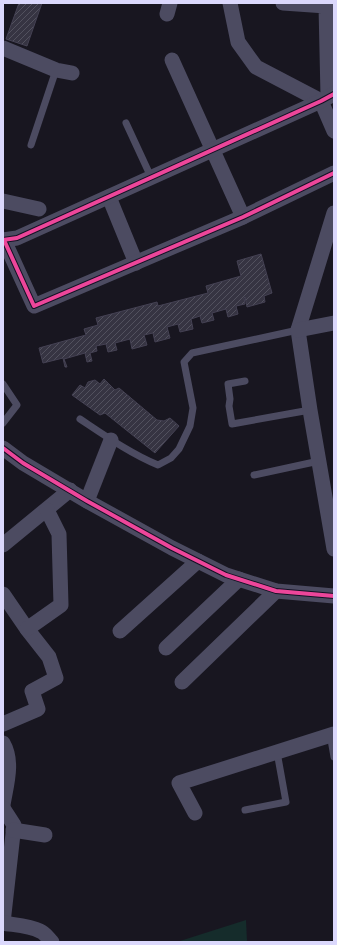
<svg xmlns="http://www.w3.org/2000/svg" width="337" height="945" font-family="Figtree,sans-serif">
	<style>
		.green { fill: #152c2b }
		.building { fill: url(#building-hatch); stroke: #444153 }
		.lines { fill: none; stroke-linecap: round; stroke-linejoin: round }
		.lane { stroke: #4c4b61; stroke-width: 7 }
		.street { stroke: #4c4b61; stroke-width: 15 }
		.cycleway-casing { stroke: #141125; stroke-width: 6 }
		.cycleway { stroke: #ed469a; stroke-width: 4 }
	</style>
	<defs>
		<pattern id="building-hatch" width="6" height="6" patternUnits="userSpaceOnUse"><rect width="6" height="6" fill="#363442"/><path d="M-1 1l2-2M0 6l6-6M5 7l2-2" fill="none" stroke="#52515e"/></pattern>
	</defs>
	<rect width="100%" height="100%" fill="#181620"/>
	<path class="green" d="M246,920L247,942H180V941Z"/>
	<g class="building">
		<path d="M19,3H42L27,46L6,39Z"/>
		<path d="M261,254L272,293L264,296L265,302L247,307L245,297L244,298L245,304L236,306L238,314L228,317L226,309L212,313L214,320L202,323L200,316L191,319L193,329L180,332L178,324L167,327L170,338L155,342L153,333L144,335L147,345L132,349L130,339L115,343L117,350L108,352L106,344L96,346L97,351L90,353L92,361L87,362L85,353L64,359L67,367H65L63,358L43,363L39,348L86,335L84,329L98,325L96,318L157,302L158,306L208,293L206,286L241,276L237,261Z"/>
		<path d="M104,379L115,390L119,388L157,420L164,421L170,418L179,426L155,453L105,413L100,415L72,395L80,385L85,388L88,382L95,380L100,384Z"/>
	</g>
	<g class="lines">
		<g class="lane">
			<path d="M126,123L151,177"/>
			<path d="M31,145L56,70"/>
			<path d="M245,381L228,384L230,399L229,406L232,424L310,410"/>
			<path d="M3,384L17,405L3,423"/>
			<path d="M80,419C104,435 131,454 158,465L171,458L179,449L190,426L193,408L184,362L192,353L298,330"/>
			<path d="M254,475L319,461"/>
			<path d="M330,734L334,757"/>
			<path d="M245,810L286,802L277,752"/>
		</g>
		<g class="street">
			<path d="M230,3L238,42L256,67L321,101L334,131"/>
			<path d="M283,3L326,6L328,96"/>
			<path d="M167,14L170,3"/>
			<path d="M3,48L56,70L72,73"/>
			<path d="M172,60L243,217"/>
			<path d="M109,197L136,263"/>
			<path d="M3,201L39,209"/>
			<path d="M334,213L298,330L310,410L334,549"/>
			<path d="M3,240L17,238L321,101L334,94"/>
			<path d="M4,240L34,306L243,217L334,173"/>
			<path d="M298,330L334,323"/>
			<path d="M3,448L23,463L87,501L172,548L226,575L276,591L334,596"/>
			<path d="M87,501L111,440"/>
			<path d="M3,545L70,490"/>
			<path d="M3,594L27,629L49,657L56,678L32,691L38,709L3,724"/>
			<path d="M27,629L61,605L59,534L47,510"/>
			<path d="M120,631L198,561"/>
			<path d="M166,648L239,579"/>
			<path d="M182,682L276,591"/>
			<path d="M3,743C14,762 6,786 3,805"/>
			<path d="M3,808L14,825L3,923"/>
			<path d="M195,813L179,783L334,734"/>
			<path d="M13,830L45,835"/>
			<path d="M3,923C14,925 30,926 40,931C45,933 48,938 52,942"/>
		</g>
		<g class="cycleway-casing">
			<g id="cycleway">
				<path d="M3,240L17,238L321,101L334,94"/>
				<path d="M4,240L34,306L243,217L334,173"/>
				<path d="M3,448L23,463L87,501L172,548L226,575L276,591L334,596"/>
			</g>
		</g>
		<use href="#cycleway" class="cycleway"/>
	</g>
	<rect width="337" height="945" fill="none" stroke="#dbd8fc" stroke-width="8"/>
</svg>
